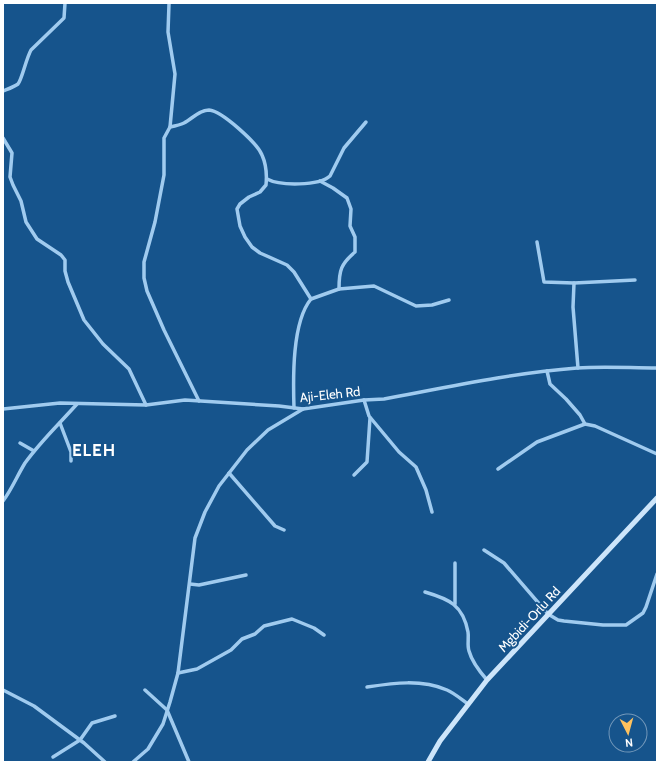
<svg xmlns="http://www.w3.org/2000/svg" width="660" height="765" font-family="Cabin,sans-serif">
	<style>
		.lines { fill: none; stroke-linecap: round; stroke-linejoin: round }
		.street { stroke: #a0cbef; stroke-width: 3.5 }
		.secondary { stroke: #cde5fa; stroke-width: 5 }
		.labels { text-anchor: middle; stroke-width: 4; stroke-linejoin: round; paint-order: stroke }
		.street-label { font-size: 13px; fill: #fff; stroke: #16548c }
		.district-label { font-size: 17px; font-weight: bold; letter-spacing: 1px; fill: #fff; stroke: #16548c }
	</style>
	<rect width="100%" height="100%" fill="#16548c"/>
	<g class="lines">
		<g class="street">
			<path d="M169,4L168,32L175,74L170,127L164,138V175L155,222L144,262V278L147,291L164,330L199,401"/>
			<path d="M3,91C8,89 14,87 18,84C22,79 26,59 31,50L64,18L65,3"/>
			<path d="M170,127C175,126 180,125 184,123C192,119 199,110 209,110C222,111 257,143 262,155C266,164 267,175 266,185L260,192L249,197L240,204L237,209L240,226L245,237L252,247L260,253L287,265L294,272L311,299C292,322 293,378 294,408"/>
			<path d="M3,138L12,153L10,177L13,185L21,201L26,222L37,239L61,255L65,260V271L68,282L84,320L103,344L129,369L146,405"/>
			<path d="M267,179C280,186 319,186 330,176L344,148L366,122"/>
			<path d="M537,242L544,282L574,283L635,280"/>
			<path d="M574,283L573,307L578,368"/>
			<path d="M339,289L374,286L416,306L432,305L449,300"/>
			<path d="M311,299L339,289C339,270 341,264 355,252V237L350,226L351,209L347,198L333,188L320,181"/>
			<path d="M547,371L550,384L566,399L580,415L585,424L595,426L657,454"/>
			<path d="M364,400L369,416L399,452L416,467L426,490L432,512"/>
			<path d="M3,409L60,403L146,405L185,400L279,406L303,409L364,400L384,399C448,387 512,373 577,368C604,366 630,368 657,368"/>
			<path d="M60,423L71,452V461"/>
			<path d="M20,443L34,451"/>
			<path d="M498,469L537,442L585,424"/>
			<path d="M229,473L275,526L284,530"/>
			<path d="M354,475L367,462L370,418"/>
			<path d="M3,501C12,489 17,476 25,463C40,442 59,424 77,404"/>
			<path d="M484,550L504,563L548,614L558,620L564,621L603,625H626L643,613L646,607L657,574"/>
			<path d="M190,584L199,585L246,575"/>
			<path d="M425,592C449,599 463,605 468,632C469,638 467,645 469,651C472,662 480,672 487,680"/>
			<path d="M455,604V563"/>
			<path d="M178,673L197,669L231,650L242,639L255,634L264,626L292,619L314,628L324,635"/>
			<path d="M367,687C394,683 421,679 447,690C454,693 461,699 468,704"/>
			<path d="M3,690L34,706L84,743L105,762"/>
			<path d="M145,690L167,710L189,762"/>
			<path d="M53,757L80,740L92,723L115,716"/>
			<path d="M133,762L148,749L163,724L170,702L178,673L195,538L205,512L219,486L247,450L268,430L303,409"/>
		</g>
		<path class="secondary" d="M428,762L440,741L487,680L657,498"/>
	</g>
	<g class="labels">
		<g class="street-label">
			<text transform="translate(330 394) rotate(-6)" y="5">Aji-Eleh Rd</text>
			<text transform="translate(529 619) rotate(-47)" y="5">Mgbidi-Orlu Rd</text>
		</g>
		<g class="district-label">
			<text x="94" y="456">ELEH</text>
		</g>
	</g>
	<rect width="660" height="765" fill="none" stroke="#ffffff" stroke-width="8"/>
	<g transform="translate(628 733) rotate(174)"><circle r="19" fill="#16548c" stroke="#7398ba"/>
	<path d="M0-3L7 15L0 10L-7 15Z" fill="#ffc25e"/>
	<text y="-6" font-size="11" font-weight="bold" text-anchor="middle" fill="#ffffff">N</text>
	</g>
</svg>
